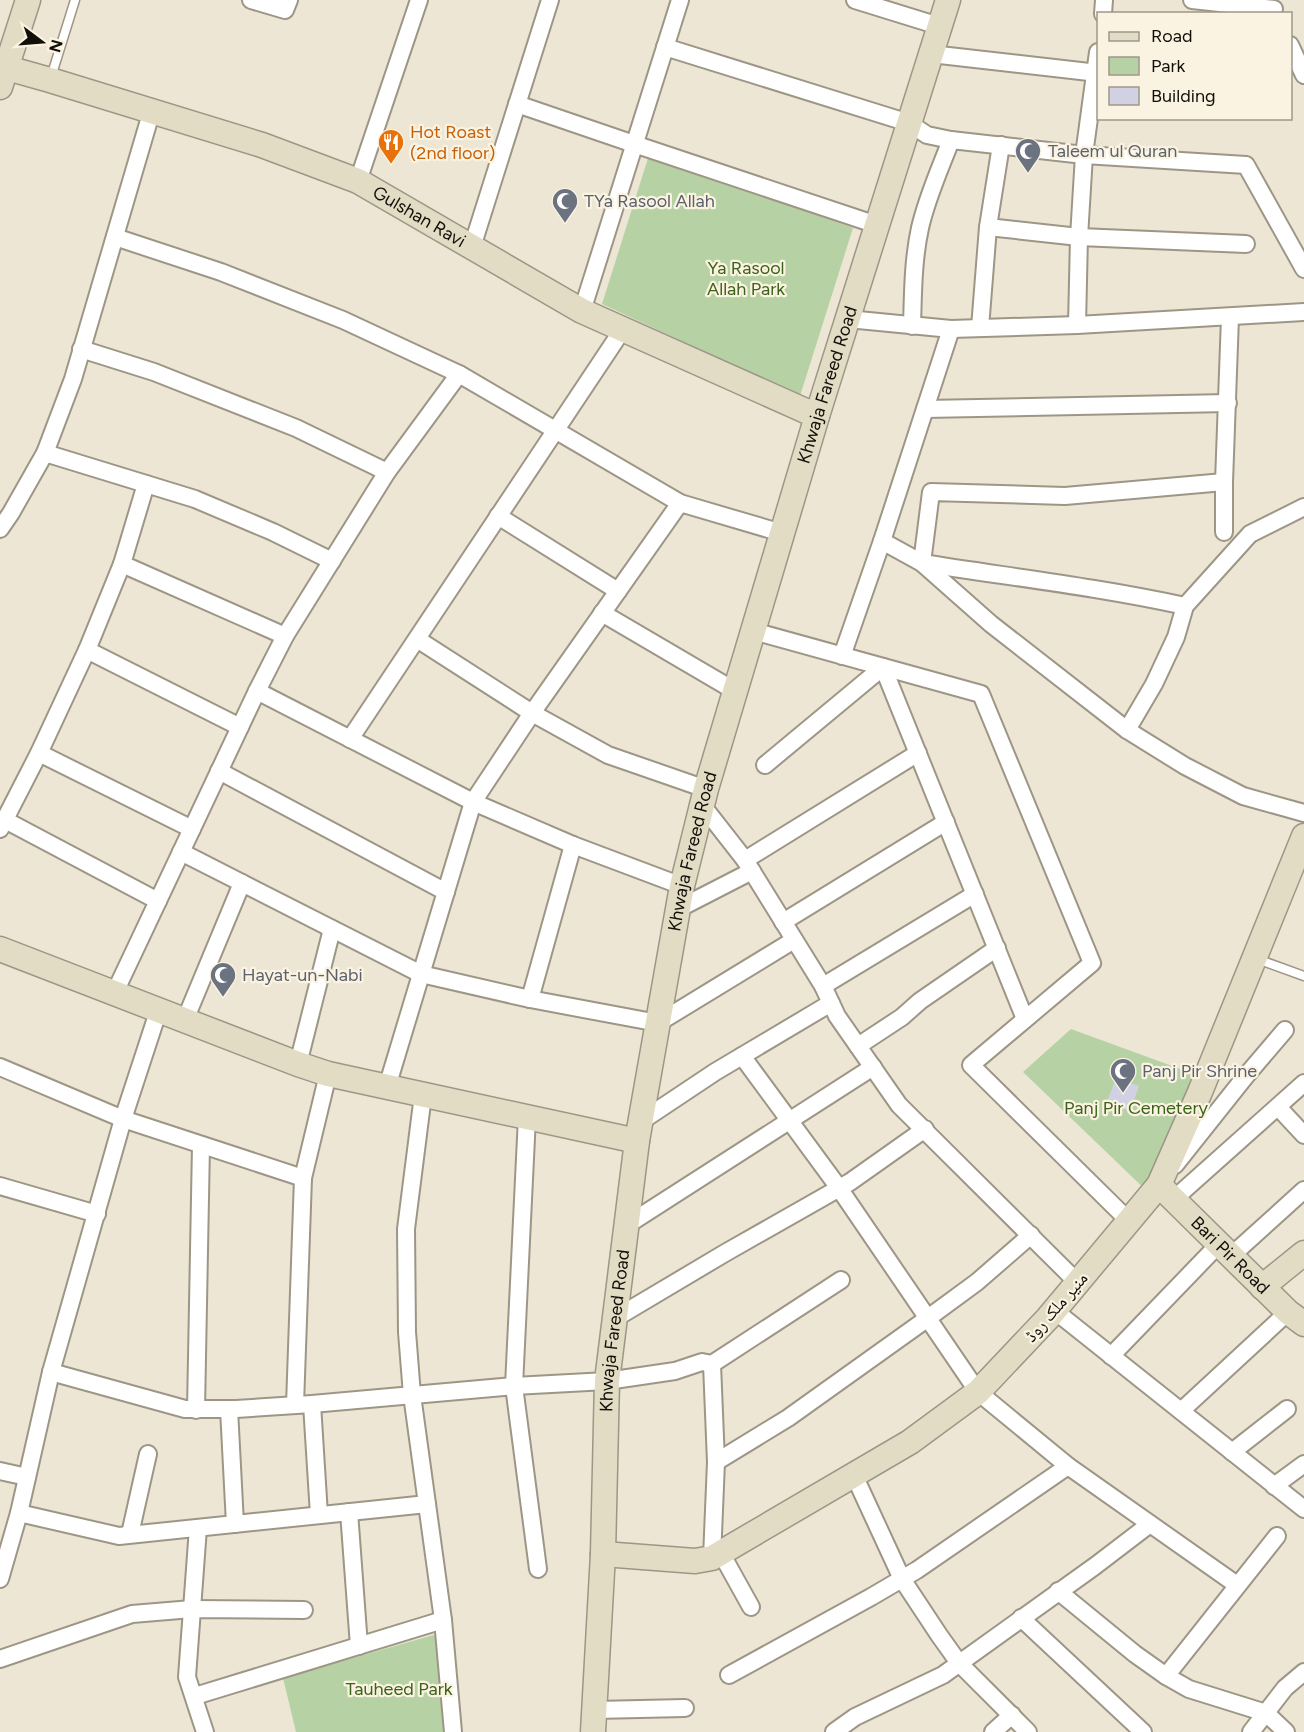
<svg xmlns="http://www.w3.org/2000/svg" width="1304" height="1732" font-family="Figtree,'Noto Naskh Arabic',sans-serif">
	<style>
		.green { fill: #b6d2a5 }
		.building { fill: #d1d1e3 }
		.lines { fill: none; stroke-linecap: round; stroke-linejoin: round }
		.lane-casing { stroke: #9d9686; stroke-width: 11 }
		.street-casing { stroke: #9d9686; stroke-width: 20 }
		.secondary-casing { stroke: #9d9686; stroke-width: 27 }
		.lane { stroke: #fff; stroke-width: 8 }
		.street { stroke: #fff; stroke-width: 16 }
		.secondary { stroke: #e2dcc4; stroke-width: 24 }
		.labels { text-anchor: middle; stroke-width: 4.5; stroke-linejoin: round; paint-order: stroke }
		.food-label { font-size: 18px; fill: #c56008; stroke: #fbf3e1; text-anchor: start }
		.worship-label { font-size: 18px; fill: #5b616d; stroke: #fbf3e1; text-anchor: start }
		.street-label { font-size: 18px; fill: #120f09; stroke: #fbf3e1 }
		.park-label { font-size: 18px; fill: #3b6219; stroke: #fbf3e1 }
	</style>
	<rect width="100%" height="100%" fill="#eee6d4"/>
	<g class="green">
		<path d="M649,155L853,228L800,396L602,304Z"/>
		<path d="M1071,1029L1205,1078L1151,1195L1023,1072Z"/>
		<path d="M437,1634L446,1732H296L283,1678Z"/>
	</g>
	<path class="building" d="M1116,1078L1139,1086L1130,1111L1107,1102Z"/>
	<g class="lines">
		<g class="lane-casing">
			<g id="lane">
				<path d="M51,77L75,0"/>
				<path d="M1257,959L1304,976"/>
			</g>
		</g>
		<g class="street-casing">
			<g id="street">
				<path d="M251,0L285,10L289,0"/>
				<path d="M855,0L939,26"/>
				<path d="M1192,0L1274,9"/>
				<path d="M1103,14L1104,0"/>
				<path d="M1290,45L1304,75"/>
				<path d="M665,47L909,123L927,135L951,140L1084,155L1246,165L1304,269"/>
				<path d="M931,54L1098,73"/>
				<path d="M517,104L634,144L877,225"/>
				<path d="M358,181L419,0"/>
				<path d="M988,227L1079,237L1246,244"/>
				<path d="M115,237L221,272L343,320L459,374L680,503L782,533"/>
				<path d="M472,247L550,0"/>
				<path d="M582,311L680,0"/>
				<path d="M848,319L951,329L1077,325L1304,312"/>
				<path d="M1077,325L1079,237L1084,155L1098,52"/>
				<path d="M912,326C913,293 913,260 920,228C927,197 940,169 951,140"/>
				<path d="M980,328L988,227L1001,145"/>
				<path d="M81,349L154,372L296,428L387,472"/>
				<path d="M925,409L1228,403"/>
				<path d="M45,453L195,499L273,532L332,561"/>
				<path d="M498,516L618,591"/>
				<path d="M0,529L11,513L45,453L73,379L152,110"/>
				<path d="M1224,532V482L1230,317"/>
				<path d="M882,541L922,563L991,624L1127,730L1185,766L1243,796L1304,813"/>
				<path d="M122,564L285,636"/>
				<path d="M1185,606C1098,587 1010,577 922,563L931,492L1065,496L1224,482"/>
				<path d="M602,613L735,691"/>
				<path d="M753,631L981,694L1092,963L971,1065L1129,1221"/>
				<path d="M417,639L532,713L608,755L706,789"/>
				<path d="M87,650L240,727"/>
				<path d="M842,656L882,541L951,329"/>
				<path d="M257,691L473,802L573,845L682,886"/>
				<path d="M1127,730L1154,684L1176,637L1185,606L1250,534L1304,507"/>
				<path d="M350,739L623,329"/>
				<path d="M39,753L192,829"/>
				<path d="M765,765L883,667L1025,1019"/>
				<path d="M219,771L446,892"/>
				<path d="M702,805L745,860L823,986L837,1016L899,1105L1078,1283"/>
				<path d="M5,820L158,901"/>
				<path d="M0,829L39,753L87,650L122,564L146,484"/>
				<path d="M181,852L421,974L530,999L658,1023L794,940"/>
				<path d="M745,860L918,753"/>
				<path d="M678,909L752,871"/>
				<path d="M783,922L946,822"/>
				<path d="M823,986L975,894"/>
				<path d="M115,992L257,691L285,636L387,472L459,374"/>
				<path d="M530,999L573,845"/>
				<path d="M185,1020L242,883"/>
				<path d="M858,1046L902,1017L920,1001L997,948"/>
				<path d="M742,1056L839,1188L978,1392L1068,1466L1237,1585"/>
				<path d="M298,1064L332,929"/>
				<path d="M0,1067L123,1119L303,1178"/>
				<path d="M387,1087L473,802L532,713L680,503"/>
				<path d="M423,1095L406,1229L407,1332L412,1395L443,1620L453,1732"/>
				<path d="M1278,1107L1304,1135"/>
				<path d="M527,1117L514,1386L538,1569"/>
				<path d="M640,1122L715,1072L831,1003"/>
				<path d="M1175,1165L1245,1077L1285,1030"/>
				<path d="M0,1186L97,1214"/>
				<path d="M1174,1199L1304,1083"/>
				<path d="M627,1225L873,1067"/>
				<path d="M1231,1256L1304,1190"/>
				<path d="M1055,1311L1304,1509"/>
				<path d="M614,1319L725,1253L850,1182L925,1129"/>
				<path d="M1111,1356L1219,1244"/>
				<path d="M51,1372L185,1409H236L312,1404L514,1386L607,1381L675,1371L702,1362L712,1364L841,1280"/>
				<path d="M312,1404L319,1515"/>
				<path d="M295,1405L303,1178L328,1074"/>
				<path d="M229,1409L235,1524"/>
				<path d="M196,1410L201,1145"/>
				<path d="M1181,1411L1288,1312"/>
				<path d="M1232,1452L1287,1409"/>
				<path d="M716,1462L788,1418L928,1318L977,1282L1031,1235"/>
				<path d="M0,1471L27,1477"/>
				<path d="M854,1475L902,1579L939,1635L959,1663L1028,1732"/>
				<path d="M1274,1486L1304,1464"/>
				<path d="M349,1512L359,1646"/>
				<path d="M19,1513L119,1536L427,1504"/>
				<path d="M198,1528L187,1677L205,1732"/>
				<path d="M130,1534L148,1454"/>
				<path d="M721,1553L751,1607"/>
				<path d="M712,1558L716,1462L712,1364"/>
				<path d="M0,1579L19,1513L51,1372L123,1119L159,1009"/>
				<path d="M1058,1591L1135,1654L1166,1676L1277,1536"/>
				<path d="M1021,1618L1143,1732"/>
				<path d="M0,1659L132,1614L192,1609L304,1610"/>
				<path d="M729,1675L871,1597L917,1570L1068,1466"/>
				<path d="M1166,1676L1189,1689L1266,1713L1286,1732"/>
				<path d="M195,1696L443,1620"/>
				<path d="M595,1710L685,1708"/>
				<path d="M834,1732L855,1717L943,1675L1095,1566L1150,1524"/>
				<path d="M993,1732L1012,1715"/>
				<path d="M1251,1732L1285,1688L1304,1672"/>
			</g>
		</g>
		<g class="secondary-casing">
			<g id="secondary">
				<path id="s1" d="M0,66L50,80L262,145L358,181L582,311L817,416"/>
				<path d="M0,87L28,0"/>
				<path d="M0,949L298,1064L328,1074L637,1141"/>
				<path id="s2" d="M1159,1185L1288,1312L1304,1324"/>
				<path d="M1262,1287L1304,1253"/>
				<path d="M603,1554L695,1561L712,1558L910,1442L978,1392L1048,1318L1159,1185L1200,1092L1304,836"/>
				<path id="s3" d="M593,1732L603,1554L607,1381L637,1141L682,886L706,789L817,416L948,0"/>
			</g>
		</g>
		<use href="#lane" class="lane"/>
		<use href="#street" class="street"/>
		<use href="#secondary" class="secondary"/>
	</g>
	<defs>
		<g id="restaurant-pin" transform="scale(1.35)"><path d="M0 17L-7.5 6A9.5 9.5 0 1 1 7.5 6Z" fill="#e8710a" stroke="#fbf3e1"/><path d="M-5-6h1v4h1v-4h1v4h1v-4h1v5L-1.5 .5V6h-2V.5L-5-1ZM5-6V6H3V1.5H1.5Q1.5-4 5-6Z" fill="#fff"/></g>
		<g id="mosque-pin" transform="scale(1.35)"><path d="M0 17L-7.5 6A9.5 9.5 0 1 1 7.5 6Z" fill="#6b7280" stroke="#fbf3e1"/><path d="M3.5-4.9A6 6 0 1 0 3.5 4.9A5 5 0 1 1 3.5-4.9Z" fill="#fff"/></g>
	</defs>
	<g fill-rule="evenodd">
		<use href="#restaurant-pin" x="391" y="142"/>
		<use href="#mosque-pin" x="1028" y="151"/>
		<use href="#mosque-pin" x="565" y="201"/>
		<use href="#mosque-pin" x="223" y="975"/>
		<use href="#mosque-pin" x="1123" y="1071"/>
	</g>
	<g class="labels">
		<g class="food-label">
			<text x="410" y="138">Hot Roast<tspan x="410" dy="21">(2nd floor)</tspan></text>
		</g>
		<g class="worship-label">
			<text x="1048" y="157">Taleem ul Quran</text>
			<text x="584" y="207">TYa Rasool Allah</text>
			<text x="242" y="981">Hayat-un-Nabi</text>
			<text x="1142" y="1077">Panj Pir Shrine</text>
		</g>
		<g class="street-label">
			<text dy="6" stroke="none"><textPath href="#s1" startOffset="447">Gulshan Ravi</textPath></text>
			<text dy="6" stroke="none"><textPath href="#s3" startOffset="1374">Khwaja Fareed Road</textPath></text>
			<text dy="6" stroke="none"><textPath href="#s3" startOffset="888">Khwaja Fareed Road</textPath></text>
			<text dy="6" stroke="none"><textPath href="#s2" startOffset="100">Bari Pir Road</textPath></text>
			<text transform="translate(1056 1307) rotate(-49)" y="6">منیر ملک روڈ</text>
			<text dy="6" stroke="none"><textPath href="#s3" startOffset="402">Khwaja Fareed Road</textPath></text>
		</g>
		<g class="park-label">
			<text x="746" y="274">Ya Rasool<tspan x="746" dy="21">Allah Park</tspan></text>
			<text x="1136" y="1114">Panj Pir Cemetery</text>
			<text x="399" y="1695">Tauheed Park</text>
		</g>
	</g>
	<rect x="1097" y="12" width="195" height="108" fill="#fbf3e1" stroke="#9e988b" stroke-width="1.5"/>
	<rect x="1109" y="32" width="30" height="9" fill="#e2dcc4" stroke="#9e988b" stroke-width="1.5"/>
	<text x="1151" y="42" font-size="18" fill="#120f09">Road</text>
	<rect x="1109" y="57" width="30" height="18" fill="#b6d2a5" stroke="#9e988b" stroke-width="1.5"/>
	<text x="1151" y="72" font-size="18" fill="#120f09">Park</text>
	<rect x="1109" y="87" width="30" height="18" fill="#d1d1e3" stroke="#9e988b" stroke-width="1.5"/>
	<text x="1151" y="102" font-size="18" fill="#120f09">Building</text>
	<g transform="translate(42 42) rotate(106)" stroke="#fbf3e1" stroke-width="4.5" paint-order="stroke">
	<path d="M0-4.5L10 22L0 15L-10 22Z" fill="#120f09"/>
	<text y="-9" font-size="16" font-weight="bold" text-anchor="middle" fill="#120f09">N</text>
	</g>
</svg>
